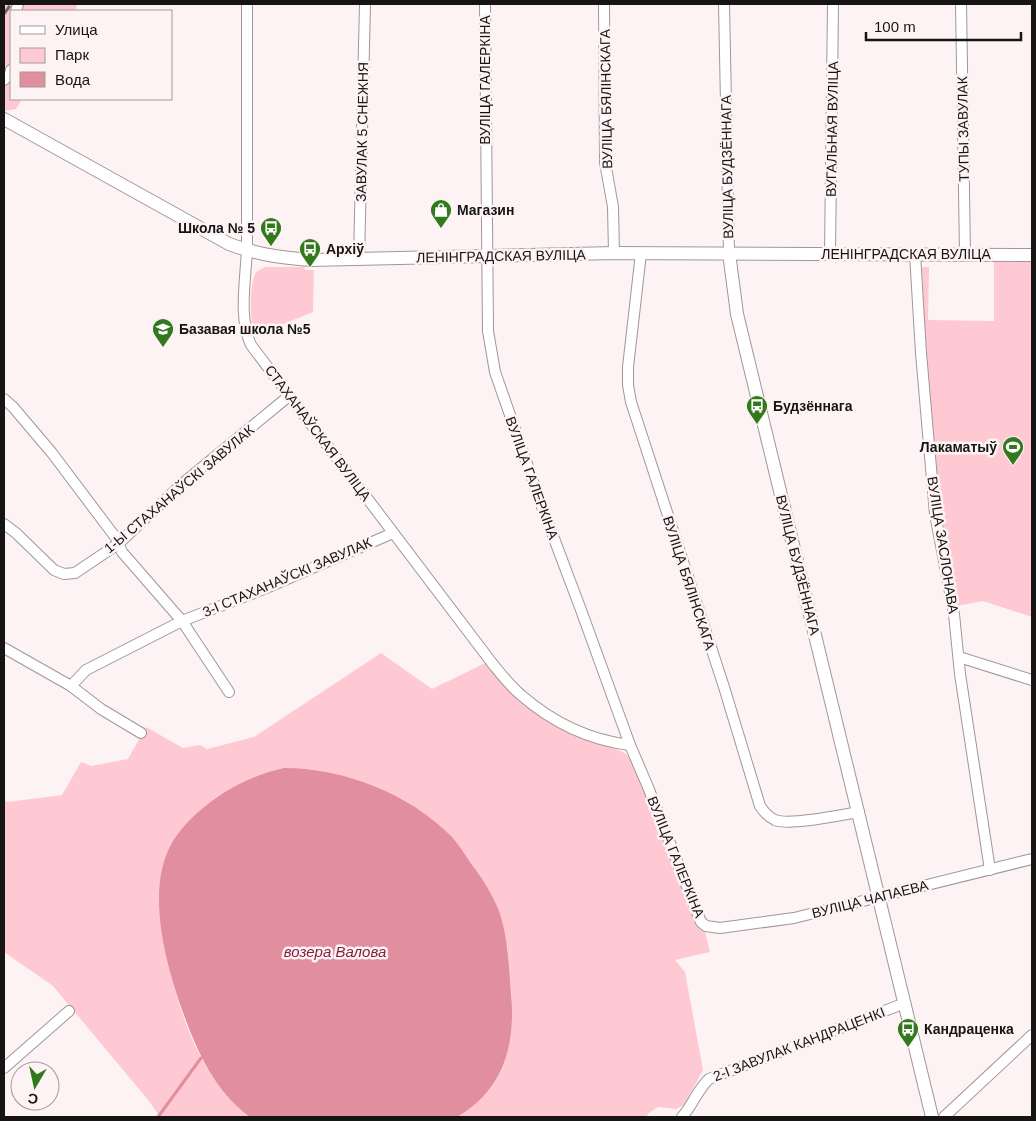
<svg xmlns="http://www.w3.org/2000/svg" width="1036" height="1121" font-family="Helvetica,sans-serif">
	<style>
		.green { fill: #fec9d2 }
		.water { fill: #e18e9e }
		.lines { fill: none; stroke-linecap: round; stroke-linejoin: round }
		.stream { stroke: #e18e9e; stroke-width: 3 }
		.minor-casing { stroke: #a09698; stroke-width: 12 }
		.tertiary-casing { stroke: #a09698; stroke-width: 14 }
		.minor { stroke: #fff; stroke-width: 10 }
		.tertiary { stroke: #fff; stroke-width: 12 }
		.rail { stroke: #6c6667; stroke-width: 3; stroke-dasharray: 10 5; stroke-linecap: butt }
		.labels { text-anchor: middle; stroke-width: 5; stroke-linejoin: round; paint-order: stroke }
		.street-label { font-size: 14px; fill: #171414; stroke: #fdf3f5 }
		.poi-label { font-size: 14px; font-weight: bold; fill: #171414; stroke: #fdf3f5; text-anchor: start }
		.water-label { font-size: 15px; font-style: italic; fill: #7f1e3c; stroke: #fdf3f5 }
	</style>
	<rect width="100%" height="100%" fill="#fdf3f5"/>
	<g class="green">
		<path d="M4,4H77L76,11H11V99H22L16,109L4,111Z"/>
		<path d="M994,260H1032V617L983,601L957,606L941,513L934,447L924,329L922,267H929L928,320L994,321Z"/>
		<path d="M265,267H304L305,270H314L313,312L254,336C250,322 249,284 256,272Z"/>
		<path d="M381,653L432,689L485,663L517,699L558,726L594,742L616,748L626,754L633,763L696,925L705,932L710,952L675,960L685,972L703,1070L684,1105L676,1109L658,1107L649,1113L646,1117H457C525,1078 513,1009 507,943L160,906C167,976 190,1073 250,1117H160L149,1101L53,986L4,952V800L8,802L62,795L81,762L91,766L128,759L146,727L183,748L200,745L207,749L254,737Z"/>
	</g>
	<path class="water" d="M284,768C344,768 410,794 452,837C459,845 466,856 472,865C483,879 492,894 499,911C508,937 509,966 511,993C516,1044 504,1090 457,1117H250C213,1090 196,1049 181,1007C165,960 145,887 173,841C183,825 197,812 212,801C233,785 258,774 284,768Z"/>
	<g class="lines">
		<path class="stream" d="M158,1117L201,1058"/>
		<g class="minor-casing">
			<g id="minor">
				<path d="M247,4C247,85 247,166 247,248C246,278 238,318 251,345L492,663C501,674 510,686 521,695C552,722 589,740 630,745"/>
				<path d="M485,4L488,331L495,372L541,504L581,610L630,745L648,787L701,922L706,926L720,928L794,918L1032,859"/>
				<path d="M604,4L605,162L613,207L614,253"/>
				<path d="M724,4L729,253"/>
				<path d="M961,4L965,254"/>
				<path d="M16,11L18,4"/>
				<path d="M4,80L10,74L11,70"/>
				<path d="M641,253L628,367V385L631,402L724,687L760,806C764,812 768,817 775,820C790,826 841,815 859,812"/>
				<path d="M830,253L833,4"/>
				<path d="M915,254L921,353L935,514L954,614L960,674L990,870"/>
				<path d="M359,259L365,4"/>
				<path d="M4,399L13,407L52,453L116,538L122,552L182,621L229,692"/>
				<path d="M4,524L16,533L54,570L64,574L75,573L118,544L182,484L289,396"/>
				<path d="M4,648L71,686L101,709L141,733"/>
				<path d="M959,657L1032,680"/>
				<path d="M71,686L86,670L182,621L264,589L393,533"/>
				<path d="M4,1068L69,1011"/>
				<path d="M682,1117C693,1105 697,1090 709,1079L905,1003"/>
				<path d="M944,1117L1032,1035"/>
			</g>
		</g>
		<g class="tertiary-casing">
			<g id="tertiary">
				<path d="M4,119L229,244C259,255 278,257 310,260L614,253L1032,255"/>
				<path d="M729,253L737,314L932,1117"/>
			</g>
		</g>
		<use href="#minor" class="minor"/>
		<use href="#tertiary" class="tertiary"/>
		<path class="rail" d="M4,14L11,4"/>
	</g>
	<defs>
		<g id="shop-pin" transform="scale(1.125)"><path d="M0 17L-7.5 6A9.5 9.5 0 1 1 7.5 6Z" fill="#32791d" stroke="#fdf3f5"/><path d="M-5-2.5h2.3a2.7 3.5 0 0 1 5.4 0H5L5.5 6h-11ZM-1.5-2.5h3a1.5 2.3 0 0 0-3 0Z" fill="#fff"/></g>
		<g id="bus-pin" transform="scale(1.125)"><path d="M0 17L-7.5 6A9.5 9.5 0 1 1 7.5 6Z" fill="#32791d" stroke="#fdf3f5"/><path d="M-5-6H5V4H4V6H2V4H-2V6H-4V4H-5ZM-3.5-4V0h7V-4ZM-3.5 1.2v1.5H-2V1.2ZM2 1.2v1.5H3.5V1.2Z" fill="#fff"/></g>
		<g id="school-pin" transform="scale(1.125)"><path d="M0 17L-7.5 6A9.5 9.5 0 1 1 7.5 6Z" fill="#32791d" stroke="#fdf3f5"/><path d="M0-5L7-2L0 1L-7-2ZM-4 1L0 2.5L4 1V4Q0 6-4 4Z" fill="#fff"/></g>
		<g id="stadium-pin" transform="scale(1.125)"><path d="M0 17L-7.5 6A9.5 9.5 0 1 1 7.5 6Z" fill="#32791d" stroke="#fdf3f5"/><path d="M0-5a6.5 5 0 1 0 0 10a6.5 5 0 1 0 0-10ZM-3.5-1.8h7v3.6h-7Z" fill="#fff"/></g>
	</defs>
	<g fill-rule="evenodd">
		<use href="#shop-pin" x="441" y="210"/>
		<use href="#bus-pin" x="271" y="228"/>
		<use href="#bus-pin" x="310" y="249"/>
		<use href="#school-pin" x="163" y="329"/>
		<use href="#bus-pin" x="757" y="406"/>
		<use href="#stadium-pin" x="1013" y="447"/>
		<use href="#bus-pin" x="908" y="1029"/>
	</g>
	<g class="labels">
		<g class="street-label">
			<text transform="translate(485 80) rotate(-90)" y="5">ВУЛІЦА ГАЛЕРКІНА</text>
			<text transform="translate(606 99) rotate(-91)" y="5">ВУЛІЦА БЯЛІНСКАГА</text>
			<text transform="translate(832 129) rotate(-89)" y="5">ВУГАЛЬНАЯ ВУЛІЦА</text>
			<text transform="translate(963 129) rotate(-91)" y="5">ТУПЫ ЗАВУЛАК</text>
			<text transform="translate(362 132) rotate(-89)" y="5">ЗАВУЛАК 5 СНЕЖНЯ</text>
			<text transform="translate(727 167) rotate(-91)" y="5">ВУЛІЦА БУДЗЁННАГА</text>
			<text x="906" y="259">ЛЕНІНГРАДСКАЯ ВУЛІЦА</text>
			<text transform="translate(501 256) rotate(-1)" y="5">ЛЕНІНГРАДСКАЯ ВУЛІЦА</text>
			<text transform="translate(318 433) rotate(53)" y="5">СТАХАНАЎСКАЯ ВУЛІЦА</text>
			<text transform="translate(532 478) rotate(70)" y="5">ВУЛІЦА ГАЛЕРКІНА</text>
			<text transform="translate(179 489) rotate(-40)" y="5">1-Ы СТАХАНАЎСКІ ЗАВУЛАК</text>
			<text transform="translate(943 545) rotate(81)" y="5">ВУЛІЦА ЗАСЛОНАВА</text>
			<text transform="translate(798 565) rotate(76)" y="5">ВУЛІЦА БУДЗЁННАГА</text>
			<text transform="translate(287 577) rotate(-23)" y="5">3-І СТАХАНАЎСКІ ЗАВУЛАК</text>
			<text transform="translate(689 583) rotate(72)" y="5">ВУЛІЦА БЯЛІНСКАГА</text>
			<text transform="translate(676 857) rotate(68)" y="5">ВУЛІЦА ГАЛЕРКІНА</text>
			<text transform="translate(870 899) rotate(-14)" y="5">ВУЛІЦА ЧАПАЕВА</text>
			<text transform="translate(799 1044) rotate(-21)" y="5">2-І ЗАВУЛАК КАНДРАЦЕНКІ</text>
		</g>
		<g class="poi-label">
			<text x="457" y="215">Магазин</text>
			<text x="255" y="233" text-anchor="end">Школа № 5</text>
			<text x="326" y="254">Архіў</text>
			<text x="179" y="334">Базавая школа №5</text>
			<text x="773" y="411">Будзённага</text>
			<text x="997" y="452" text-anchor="end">Лакаматыў</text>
			<text x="924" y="1034">Кандраценка</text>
		</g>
		<g class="water-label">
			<text x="335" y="957">возера Валова</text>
		</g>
	</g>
	<rect width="1036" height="1121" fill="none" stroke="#171414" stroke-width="10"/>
	<rect x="10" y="10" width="162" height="90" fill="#fdf3f5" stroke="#a19a9b"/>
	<rect x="20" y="26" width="25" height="8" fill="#ffffff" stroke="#a19a9b"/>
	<text x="55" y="35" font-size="15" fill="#171414">Улица</text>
	<rect x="20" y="48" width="25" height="15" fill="#fec9d2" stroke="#a19a9b"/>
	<text x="55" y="60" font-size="15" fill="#171414">Парк</text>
	<rect x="20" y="72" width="25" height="15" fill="#e18e9e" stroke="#a19a9b"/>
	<text x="55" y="85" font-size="15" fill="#171414">Вода</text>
	<g transform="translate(35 1086) rotate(189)"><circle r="24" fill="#fdf3f5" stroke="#a19a9b"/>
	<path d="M0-4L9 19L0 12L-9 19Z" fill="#32791d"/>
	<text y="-8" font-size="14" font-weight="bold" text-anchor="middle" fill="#171414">С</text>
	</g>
	<path d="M866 32v8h155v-8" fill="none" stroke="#171414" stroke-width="2.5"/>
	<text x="874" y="32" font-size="15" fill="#171414" stroke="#fdf3f5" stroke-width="4" paint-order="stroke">100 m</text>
</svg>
